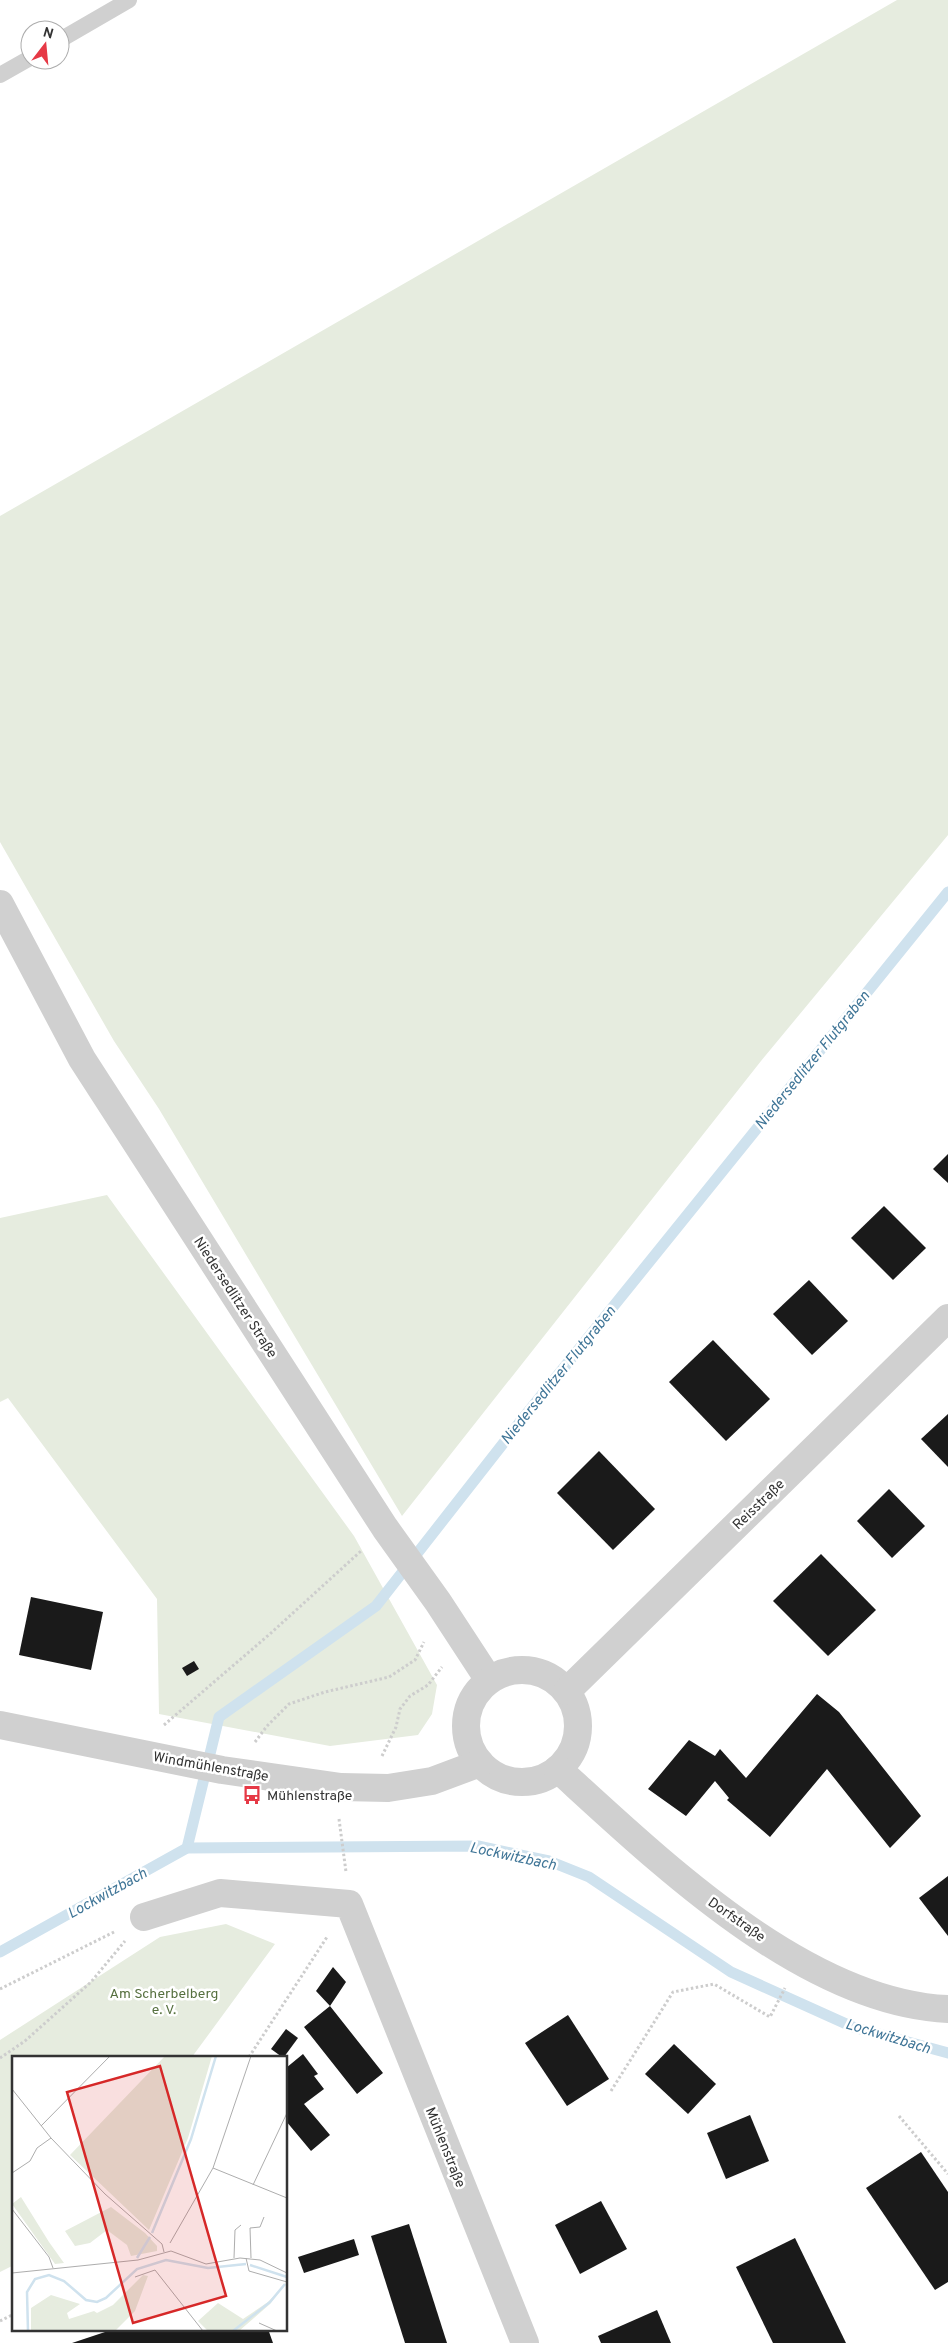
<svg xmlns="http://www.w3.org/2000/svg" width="948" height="2343" font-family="Overpass,sans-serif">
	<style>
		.green { fill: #e6ecdf }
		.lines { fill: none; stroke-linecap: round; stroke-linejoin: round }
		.stream { stroke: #cfe2ee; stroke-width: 11 }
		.building { fill: #1a1a1a }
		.path { stroke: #cdcdcd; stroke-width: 3; stroke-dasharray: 2.5 2.5; stroke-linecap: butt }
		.service { stroke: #d0d0d0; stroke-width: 16 }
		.minor { stroke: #d0d0d0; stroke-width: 28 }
		.labels { text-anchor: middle; stroke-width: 5; stroke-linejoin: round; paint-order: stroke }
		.street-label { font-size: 14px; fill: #333; stroke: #fff }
		.poi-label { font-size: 14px; fill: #333; stroke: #fff; text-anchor: start }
		.park-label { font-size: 14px; fill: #56703f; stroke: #fff }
		.water-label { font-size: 15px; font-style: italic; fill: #3f7597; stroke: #fff }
		.inset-river { fill: none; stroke: #cfe2ee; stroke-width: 2.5 }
		.inset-road { fill: none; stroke: #adadad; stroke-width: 1 }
		.view { fill: #d62828; fill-opacity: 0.15; stroke: #d62828; stroke-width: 2.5 }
		.inset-edge { fill: none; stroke: #333; stroke-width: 2.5 }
	</style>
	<rect width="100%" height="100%" fill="#fff"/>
	<g class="green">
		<path d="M897,0H948V835L761,1061L402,1516L159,1109L114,1041L0,842V516Z"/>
		<path d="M107,1195L354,1536L437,1685L432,1714L418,1735L330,1746L159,1714L157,1599L8,1398L0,1402V1218Z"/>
		<path d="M226,1924L275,1944L192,2057H14V2265L0,2272V2040L160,1937Z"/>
	</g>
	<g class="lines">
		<g class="stream">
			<path d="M187,1848L219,1717L376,1606L520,1422L948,892"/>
			<path d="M0,1952L187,1848L478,1846L549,1861L589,1877L731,1972L853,2027L948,2053"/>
		</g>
	</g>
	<g class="building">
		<path d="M948,1154V1183L933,1169Z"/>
		<path d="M884,1206L926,1248L893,1280L851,1238Z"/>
		<path d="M809,1280L848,1321L812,1355L773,1314Z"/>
		<path d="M713,1340L770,1399L726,1441L669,1382Z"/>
		<path d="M948,1414V1467L921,1439Z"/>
		<path d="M599,1451L655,1509L613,1550L557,1493Z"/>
		<path d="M889,1489L925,1526L892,1558L857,1521Z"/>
		<path d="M821,1554L876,1610L828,1656L773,1601Z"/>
		<path d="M31,1597L103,1612L91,1670L19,1655Z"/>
		<path d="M194,1661L199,1669L187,1676L182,1668Z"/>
		<path d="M817,1694L839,1712L921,1816L890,1848L827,1769L770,1837L727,1800L729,1798L715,1781L686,1816L648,1789L689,1740L715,1756L720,1749L746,1778Z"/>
		<path d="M948,1876V1936L919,1898Z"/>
		<path d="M333,1967L346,1982L330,2006L383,2073L357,2094L304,2027L330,2006L316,1991Z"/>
		<path d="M568,2015L609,2079L567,2106L525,2043Z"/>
		<path d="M286,2029L298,2038L284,2057H282L271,2049Z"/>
		<path d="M674,2044L716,2084L688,2114L645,2074Z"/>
		<path d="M303,2054L318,2074L314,2076L324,2089L304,2104L330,2135L311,2151L286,2121V2068Z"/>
		<path d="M750,2115L769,2161L726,2179L707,2133Z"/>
		<path d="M921,2152L948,2192V2282L935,2290L866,2188Z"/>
		<path d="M601,2201L627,2249L580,2274L555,2225Z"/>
		<path d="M409,2224L447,2343H405L371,2236Z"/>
		<path d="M795,2238L846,2343H773L736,2267Z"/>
		<path d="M354,2239L359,2255L304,2273L298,2257Z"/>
		<path d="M657,2310L671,2343H601L598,2336Z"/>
		<path d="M114,2329H268L273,2343H72Z"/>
	</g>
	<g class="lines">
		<g class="path">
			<path d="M164,1725L271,1633L361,1551"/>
			<path d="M255,1742L267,1726L289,1704L325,1692L389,1677L415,1660L424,1642"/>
			<path d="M382,1756L396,1727L400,1709L410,1696L428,1685L442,1667"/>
			<path d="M339,1819L346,1872"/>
			<path d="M0,1989L116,1931"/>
			<path d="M249,2057L327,1937"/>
			<path d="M0,2058L25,2041L91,1982L125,1941"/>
			<path d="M611,2091L673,1992L714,1984L770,2017L785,1988"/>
			<path d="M899,2116L948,2174"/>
			<path d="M0,2321L14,2314"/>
		</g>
		<g class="service">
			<path d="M60,40L129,0"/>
			<path d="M0,75L30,58"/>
		</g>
		<g class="minor">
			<path d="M0,904L82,1059L385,1528L438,1602L489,1680"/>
			<circle cx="522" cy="1726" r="56"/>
			<path d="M567,1691L948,1318"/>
			<path d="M0,1725L222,1770L341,1787L388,1788L432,1781L480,1763"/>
			<path d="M558,1769C659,1861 805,2003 948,2009"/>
			<path d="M144,1917L220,1893L349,1904L525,2343"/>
		</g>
	</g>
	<defs>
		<g id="bus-bare" transform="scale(1.5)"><path d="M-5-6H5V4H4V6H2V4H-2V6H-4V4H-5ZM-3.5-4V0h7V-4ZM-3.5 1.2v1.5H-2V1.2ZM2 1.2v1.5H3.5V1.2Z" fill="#e63946" stroke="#fff" stroke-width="2.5" paint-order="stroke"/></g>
	</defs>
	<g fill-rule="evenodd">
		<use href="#bus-bare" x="252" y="1795"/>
	</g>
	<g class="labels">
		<g class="street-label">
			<text transform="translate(236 1297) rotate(57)" y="5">Niedersedlitzer Straße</text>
			<text transform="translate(758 1504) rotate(-44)" y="5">Reisstraße</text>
			<text transform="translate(211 1766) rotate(10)" y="5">Windmühlenstraße</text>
			<text transform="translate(737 1919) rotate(35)" y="5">Dorfstraße</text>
			<text transform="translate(446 2147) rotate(68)" y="5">Mühlenstraße</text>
		</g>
		<g class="poi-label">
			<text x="267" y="1800">Mühlenstraße</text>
		</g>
		<g class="park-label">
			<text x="164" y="1998">Am Scherbelberg<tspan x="164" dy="16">e. V.</tspan></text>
		</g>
		<g class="water-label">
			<text transform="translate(812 1060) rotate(-51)" y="5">Niedersedlitzer Flutgraben</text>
			<text transform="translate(558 1375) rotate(-51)" y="5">Niedersedlitzer Flutgraben</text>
			<text transform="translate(513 1856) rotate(12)" y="5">Lockwitzbach</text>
			<text transform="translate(107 1893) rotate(-29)" y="5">Lockwitzbach</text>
			<text transform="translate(888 2036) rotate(17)" y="5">Lockwitzbach</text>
		</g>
	</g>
	<g transform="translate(12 2056)">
		<rect width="275" height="275" fill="#fff"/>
		<path d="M153,0H200L176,82L137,174L58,99ZM9,141L37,186L52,207L43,208L0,148ZM99,151L133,177L145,190V195L119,200L115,189L95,174L78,187L63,190L53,175ZM131,219L136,220L123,255L103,275H19V252L39,239L68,248L55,257L57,263L82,255L85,257L101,249ZM273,228L258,248L227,275H196L186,265L206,247L231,263L256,246Z" fill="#e6ecdf"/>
		<path class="inset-river" d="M140,177L179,83L204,0M125,202L138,181M238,209L275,221M16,275L15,236L23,223L37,219L52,225L74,244L85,246L94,242L125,213L154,204L196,212L234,208M221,275L258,246L273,228"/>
		<path class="inset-road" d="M0,33L39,82L93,138L150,188L152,196M29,70L98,0M201,112L275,142M0,117L18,105L25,92L39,82M241,129L275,57M0,153L37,201L41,212M158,187L201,112L239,0M159,195L194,208L228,202L248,204L275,217M222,202L223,174L229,169M234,202L237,215L275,226M239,202L238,172L248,171L252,161M0,217L126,204L159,195M123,221L143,214L191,275M247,267L265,275"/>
		<path class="view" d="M148,10L214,240L121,267L55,36Z"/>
		<rect width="275" height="275" class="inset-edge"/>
	</g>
	<g transform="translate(45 45) rotate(16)"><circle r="24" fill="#ffffff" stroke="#adadad"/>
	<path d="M0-4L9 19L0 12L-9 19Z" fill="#e63946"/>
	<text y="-8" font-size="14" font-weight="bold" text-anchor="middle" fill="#333333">N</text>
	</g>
</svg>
